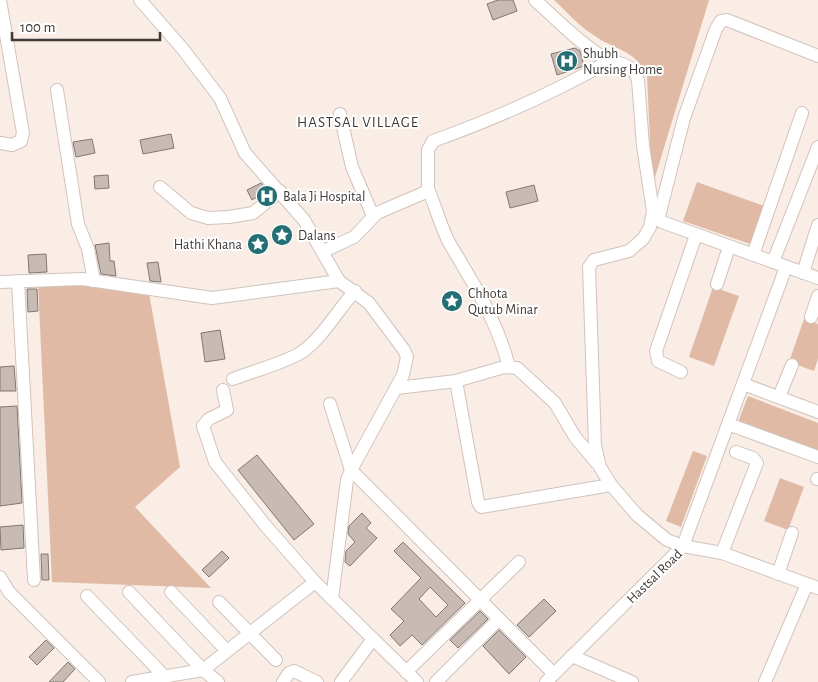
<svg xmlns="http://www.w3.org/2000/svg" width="818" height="682" font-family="'Alegreya Sans',sans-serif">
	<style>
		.green { fill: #e0baa5 }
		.building { fill: #c7bbb4; stroke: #837871; fill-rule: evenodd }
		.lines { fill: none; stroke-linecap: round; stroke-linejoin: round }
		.minor-casing { stroke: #d0c3bc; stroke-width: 14 }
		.minor { stroke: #fff; stroke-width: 12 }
		.labels { text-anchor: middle; stroke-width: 4; stroke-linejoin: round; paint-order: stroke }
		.poi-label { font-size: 14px; fill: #3f3a37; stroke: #fff; text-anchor: start }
		.street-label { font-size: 14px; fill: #3f3a37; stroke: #fff }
		.neighbourhood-label { font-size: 15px; letter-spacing: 1px; fill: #3f3a37; stroke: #fff }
	</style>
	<rect width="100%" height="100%" fill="#f9ede6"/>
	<g class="green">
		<path d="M554,0H709L652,187L647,75C634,48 613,50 592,34C578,25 566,11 554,0Z"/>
		<path d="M697,182L767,207L753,245L683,221Z"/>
		<path d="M75,280L149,293L180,467L135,507L211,588L52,582L38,284Z"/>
		<path d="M713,287L739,296L714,366L689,357Z"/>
		<path d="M804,319L818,324V359L814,371L789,362Z"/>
		<path d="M748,396L818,423V460L735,430Z"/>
		<path d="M693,451L707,456L681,527L666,521Z"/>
		<path d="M780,478L804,487L788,530L764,521Z"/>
	</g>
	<g class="building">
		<path d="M498,0H513L517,11L493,20L487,4Z"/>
		<path d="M575,48L580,51L584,66L557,75L551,54Z"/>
		<path d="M171,134L174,148L143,154L140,140Z"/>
		<path d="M92,139L95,153L76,157L73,142Z"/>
		<path d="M108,175L109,188L95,189L94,176Z"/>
		<path d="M261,183L267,191L252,200L247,190Z"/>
		<path d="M534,185L538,201L510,208L506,192Z"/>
		<path d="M109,243L110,261H114L116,276L101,274L95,245Z"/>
		<path d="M46,254L47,272L29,273L28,255Z"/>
		<path d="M158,262L161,282L150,281L147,263Z"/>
		<path d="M27,289H37L38,311L28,312Z"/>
		<path d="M220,330L225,359L205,362L201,333Z"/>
		<path d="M14,366L16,391H0V367Z"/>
		<path d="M17,406L22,503L0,506V407Z"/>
		<path d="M257,455L314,524L294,540L238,470Z"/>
		<path d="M362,513L371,523L366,528L377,538L350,566L345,562L346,551L355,542L348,534L349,526Z"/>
		<path d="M23,525L24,548L1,550L0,527Z"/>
		<path d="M403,542L465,603L422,645L412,635L400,646L390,635L404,621L391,609L421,578L394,551ZM430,587L448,605L436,617L419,599Z"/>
		<path d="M222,551L229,558L209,577L202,570Z"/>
		<path d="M41,554H48L49,580H42Z"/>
		<path d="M544,599L556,611L529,637L517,625Z"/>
		<path d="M480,611L488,619L458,648L450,640Z"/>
		<path d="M499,630L526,657L509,674L483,646Z"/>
		<path d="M46,640L54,648L37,665L29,657Z"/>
		<path d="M68,662L75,669L63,682H49Z"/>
	</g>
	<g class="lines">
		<g class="minor-casing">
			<g id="minor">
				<path d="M0,0L23,133L21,141L12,145L0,143"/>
				<path d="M140,0L182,48L220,98L245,153L304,220L339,281L369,303L404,350L407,357L403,375L351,470L347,480L332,599"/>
				<path d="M535,0C556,19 577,41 601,56C615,64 633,62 638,80L643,146L653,211L650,227L643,239L629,251L594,260L589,267L595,446L600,467L611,485L637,515L667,540L683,546L722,553L818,588"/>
				<path d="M57,90L78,224L88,249L94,281"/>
				<path d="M340,114L352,167L373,216"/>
				<path d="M160,187L191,213L208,218L229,217L253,213L280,191"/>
				<path d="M428,189C436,207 441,229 451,246C474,284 498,323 509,367"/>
				<path d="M654,214L662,222L818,278"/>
				<path d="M658,220L684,118L716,29L721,21L727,20L818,56"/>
				<path d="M324,251L354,237L377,213L426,192L428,187V150L433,141C494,119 554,93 611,60"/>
				<path d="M753,255L802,113"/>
				<path d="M773,262L818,147"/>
				<path d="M803,273L818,225"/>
				<path d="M18,281L34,580"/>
				<path d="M0,282L82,279L212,298L339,281"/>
				<path d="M717,284L729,247"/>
				<path d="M811,317L818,296"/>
				<path d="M681,372L658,361L656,351L696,235"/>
				<path d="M233,379C251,372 287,362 302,352C323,337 337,311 355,291"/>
				<path d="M456,381L478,502L481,507L611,485"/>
				<path d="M743,384L818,412"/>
				<path d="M397,388L456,381L504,367L517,368L555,403L575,437L597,463"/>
				<path d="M223,390L227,410L209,419L203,426L215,462L265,525L315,582L417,682"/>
				<path d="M779,397L792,365"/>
				<path d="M330,404L351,470L554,674"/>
				<path d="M728,424L818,457"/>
				<path d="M817,479H818"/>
				<path d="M722,553L757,463L753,458L736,452"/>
				<path d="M778,574L792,533"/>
				<path d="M0,577L9,592L99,682"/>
				<path d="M129,592L203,670L218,682"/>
				<path d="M171,592L227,651"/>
				<path d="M87,596L166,678"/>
				<path d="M219,602L276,660"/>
				<path d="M572,656L632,682"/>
				<path d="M406,672L519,562"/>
				<path d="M132,682L203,670L315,582"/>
				<path d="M283,682L289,673L294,671L317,682"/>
				<path d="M341,682L373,639"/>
				<path d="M436,682L499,619"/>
				<path d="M546,682L683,546L786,267"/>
				<path d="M765,682L807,584"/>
			</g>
		</g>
		<use href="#minor" class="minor"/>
	</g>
	<defs>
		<g id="hospital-disc" transform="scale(1.125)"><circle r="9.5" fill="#246f74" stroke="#fff"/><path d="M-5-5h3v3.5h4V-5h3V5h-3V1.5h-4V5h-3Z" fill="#fff"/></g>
		<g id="sight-disc" transform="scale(1.125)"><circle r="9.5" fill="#246f74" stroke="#fff"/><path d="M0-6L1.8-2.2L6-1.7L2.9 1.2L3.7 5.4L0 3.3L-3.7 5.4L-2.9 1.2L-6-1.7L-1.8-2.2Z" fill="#fff"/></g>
	</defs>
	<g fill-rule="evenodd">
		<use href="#hospital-disc" x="567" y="61"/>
		<use href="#hospital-disc" x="267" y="196"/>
		<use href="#sight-disc" x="282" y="235"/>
		<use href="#sight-disc" x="258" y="244"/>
		<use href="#sight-disc" x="452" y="301"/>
	</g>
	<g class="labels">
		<g class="poi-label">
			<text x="583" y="58">Shubh<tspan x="583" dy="16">Nursing Home</tspan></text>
			<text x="283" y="201">Bala Ji Hospital</text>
			<text x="298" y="240">Dalans</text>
			<text x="242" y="249" text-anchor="end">Hathi Khana</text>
			<text x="468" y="298">Chhota<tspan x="468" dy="16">Qutub Minar</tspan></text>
		</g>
		<g class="street-label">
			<text transform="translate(654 576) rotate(-44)" y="5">Hastsal Road</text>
		</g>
		<g class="neighbourhood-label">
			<text x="358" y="127">HASTSAL VILLAGE</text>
		</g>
	</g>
	<path d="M12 32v8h148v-8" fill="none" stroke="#3f3a37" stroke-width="2.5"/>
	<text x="20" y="32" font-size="15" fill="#3f3a37" stroke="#ffffff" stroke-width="4" paint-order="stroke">100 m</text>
</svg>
